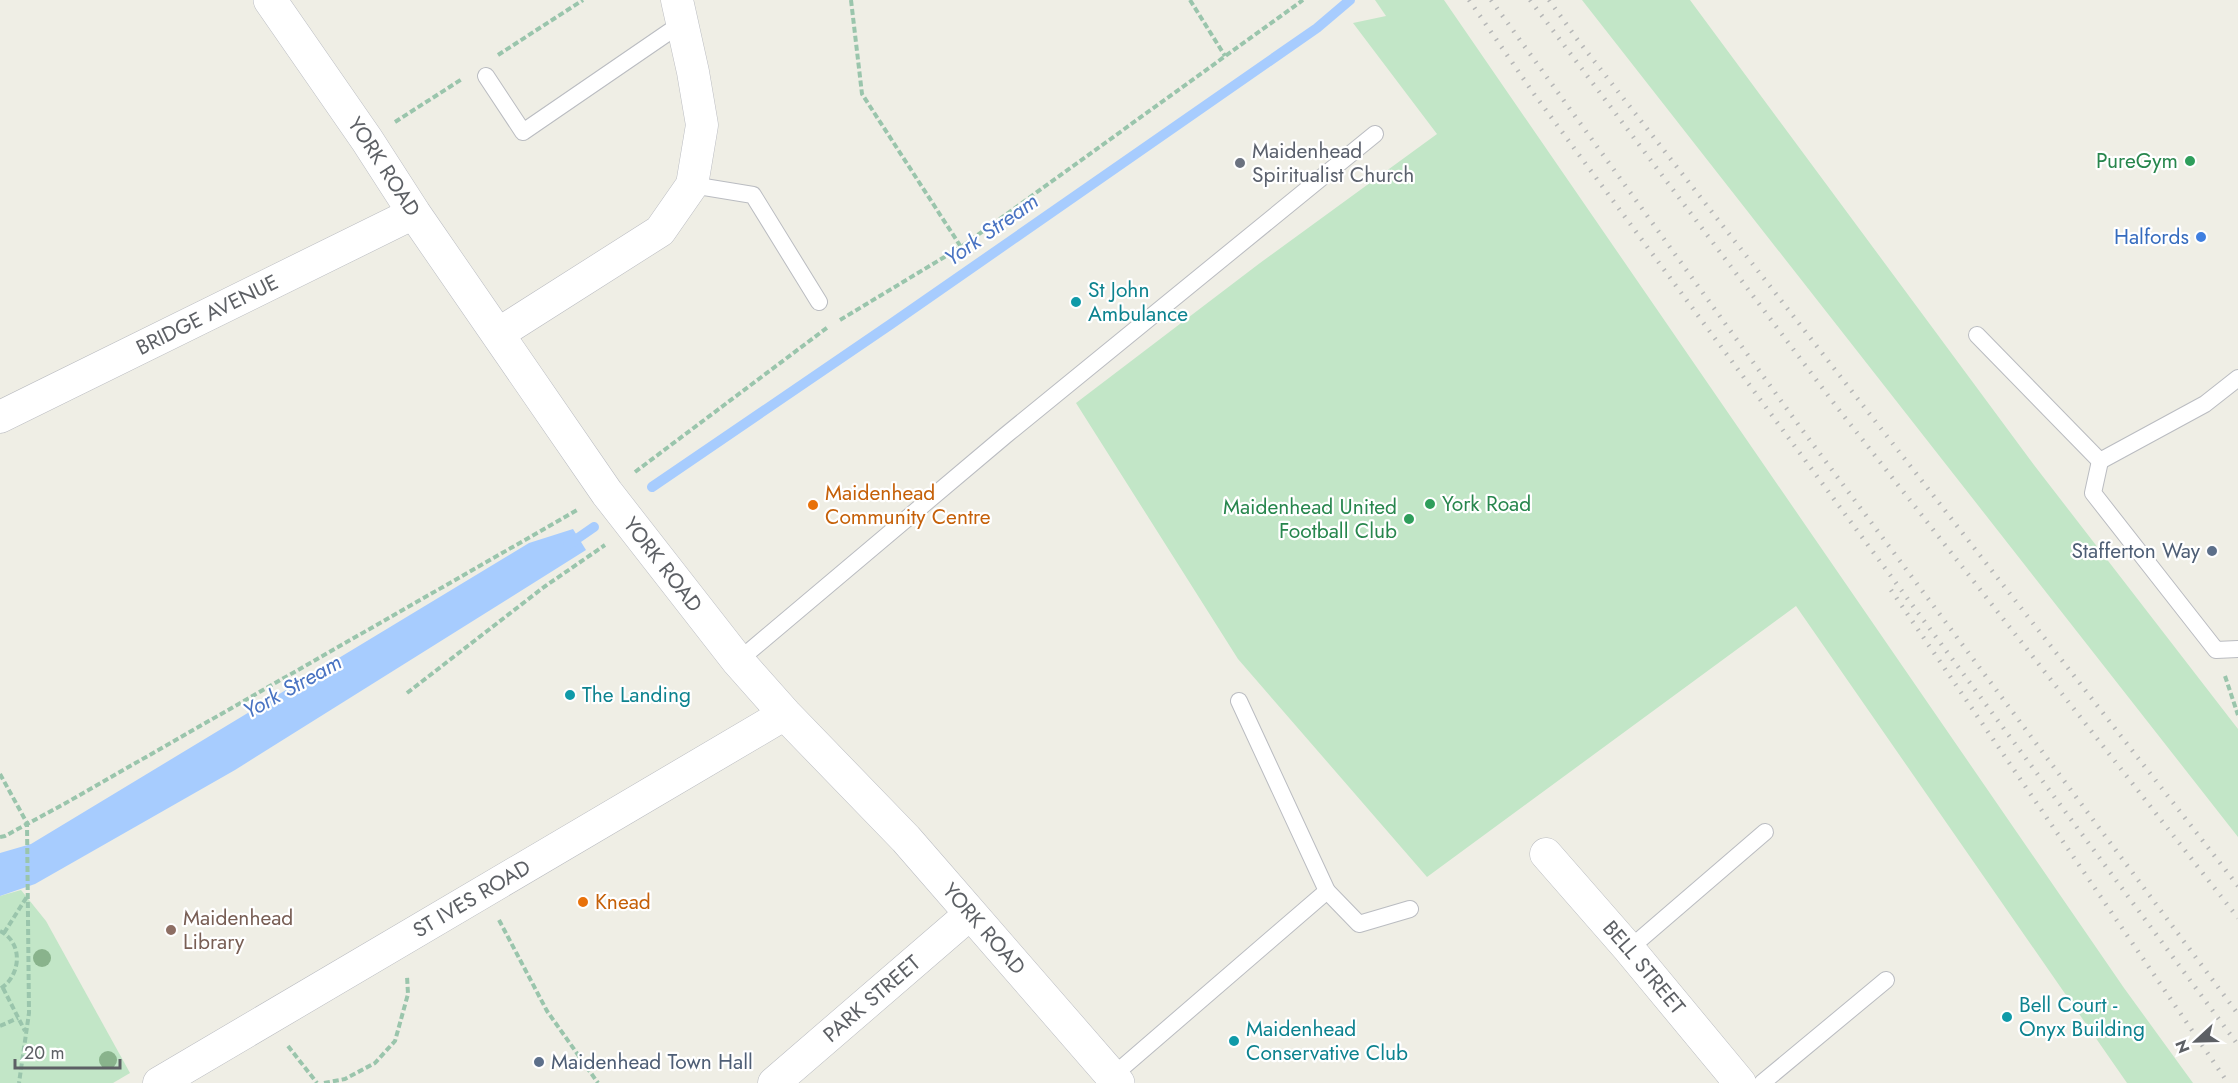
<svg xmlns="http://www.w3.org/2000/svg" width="2238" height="1083" font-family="Jost,sans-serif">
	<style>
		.green { fill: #c2e6c7 }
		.water { fill: #a7ccfe }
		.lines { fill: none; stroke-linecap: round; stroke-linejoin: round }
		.stream { stroke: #a7ccfe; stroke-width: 10 }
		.lane-casing { stroke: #babcc1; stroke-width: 18 }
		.street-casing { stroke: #babcc1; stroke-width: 33 }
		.secondary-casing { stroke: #bbbdc3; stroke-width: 34 }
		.path { stroke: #9ac5ac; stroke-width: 4; stroke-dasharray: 6 3; stroke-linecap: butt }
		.lane { stroke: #fff; stroke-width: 16 }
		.street { stroke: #fff; stroke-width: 32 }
		.secondary { stroke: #fff; stroke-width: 33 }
		.rail { stroke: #b6b7b7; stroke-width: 4.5; stroke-dasharray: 1.5 8; stroke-linecap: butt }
		.tree { fill: #89b38c }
		.leisure-dot { fill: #2e9e5b; stroke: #fff; stroke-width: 2 }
		.worship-dot { fill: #6b7280; stroke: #fff; stroke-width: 2 }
		.shop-dot { fill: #3f7fe0; stroke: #fff; stroke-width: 2 }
		.culture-dot { fill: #0f9aa8; stroke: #fff; stroke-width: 2 }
		.food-dot { fill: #e8710a; stroke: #fff; stroke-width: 2 }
		.service-dot { fill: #5c6f8a; stroke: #fff; stroke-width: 2 }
		.education-dot { fill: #8d6e63; stroke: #fff; stroke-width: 2 }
		.labels { text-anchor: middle; stroke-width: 4.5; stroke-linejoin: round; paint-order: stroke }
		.worship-label { font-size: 21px; fill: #5b616d; stroke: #fff; text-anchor: start }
		.leisure-label { font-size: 21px; fill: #27864d; stroke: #fff; text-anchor: end }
		.street-label { font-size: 21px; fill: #5d6065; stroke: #fff }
		.shop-label { font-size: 21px; fill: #366cbe; stroke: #fff; text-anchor: end }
		.culture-label { font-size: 21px; fill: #0d838f; stroke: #fff; text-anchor: start }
		.food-label { font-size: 21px; fill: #c56008; stroke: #fff; text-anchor: start }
		.service-label { font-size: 21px; fill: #4e5e75; stroke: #fff; text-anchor: end }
		.education-label { font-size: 21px; fill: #785e54; stroke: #fff; text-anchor: start }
		.water-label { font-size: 22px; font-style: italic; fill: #4973c2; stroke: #fff }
	</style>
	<rect width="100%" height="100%" fill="#efeee5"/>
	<g class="green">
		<path d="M1375,0H1444L2124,988L2193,1083H2127L1796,606L1427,877L1238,659L1076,403L1260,263L1437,134L1353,23L1386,16Z"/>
		<path d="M1582,0H1690L2034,465L2238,729V837Z"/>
		<path d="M21,890L46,921L130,1073L113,1083H0V896Z"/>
	</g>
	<path class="water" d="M573,529L586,550L235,770L35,884L0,896V853L31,844L529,543Z"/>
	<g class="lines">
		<g class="stream">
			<path d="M652,487L891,324L1317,28L1350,0"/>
			<path d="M568,545L594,527"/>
		</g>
		<g class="lane-casing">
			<g id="lane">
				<path d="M486,76L523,132L682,23"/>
				<path d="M692,185L753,195L819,302"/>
				<path d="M1977,335L2100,461L2205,404L2238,378"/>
				<path d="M2100,461L2093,493L2216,650L2238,649"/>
				<path d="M738,661L1006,435L1375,134"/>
				<path d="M1239,701L1327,891L1359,924L1410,909"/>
				<path d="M1629,949L1765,832"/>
				<path d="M1109,1079L1327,891"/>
				<path d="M1762,1083L1886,980"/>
			</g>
		</g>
		<g class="street-casing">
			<g id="street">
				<path d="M498,334L660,231L692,185L702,125L693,72L677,0"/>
				<path id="s1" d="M0,417L414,213"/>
				<path id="s2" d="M1546,854L1629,949L1740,1083"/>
				<path id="s3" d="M159,1083L785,714"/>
				<path id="s4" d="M774,1083L970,914"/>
			</g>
		</g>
		<g class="secondary-casing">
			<g id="secondary">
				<path id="s5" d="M270,0L367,140L414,213L607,493L738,661L785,714L906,839L1118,1083"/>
			</g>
		</g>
		<g class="path">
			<path d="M851,0L862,94L961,247"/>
			<path d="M1190,0L1225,56"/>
			<path d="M498,55L583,0"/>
			<path d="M395,122L462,79"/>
			<path d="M840,320L961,247L1303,0"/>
			<path d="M635,472L828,327"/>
			<path d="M2225,676L2238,715"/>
			<path d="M407,693L544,587L605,545"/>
			<path d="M0,774L27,823L29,1013L19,1083"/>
			<path d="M0,837L5,836L64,804L579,509"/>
			<path d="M499,920L547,1011L598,1083"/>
			<path d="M0,931C24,943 21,976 0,989"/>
			<path d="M4,933L28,895"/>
			<path d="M3,988L25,1031"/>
			<path d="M0,1026L18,1018"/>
			<path d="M288,1046L317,1083"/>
			<path d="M324,1083L345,1079L375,1063L395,1041L408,994L407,976"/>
		</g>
		<use href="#lane" class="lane"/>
		<use href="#street" class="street"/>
		<use href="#secondary" class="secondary"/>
		<g class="rail">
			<path d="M1469,0L1534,94L2238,1045"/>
			<path d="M1491,0L1800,427L2238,1014"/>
			<path d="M1530,0L1836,406L2238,918"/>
			<path d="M1549,0L1577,39L2238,886"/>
			<path d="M1891,590L2228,1083"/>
		</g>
	</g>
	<g class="tree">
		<circle cx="42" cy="958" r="9"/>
		<circle cx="108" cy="1060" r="9"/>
	</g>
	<g class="leisure-dot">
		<circle cx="2190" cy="161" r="6"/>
		<circle cx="1430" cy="504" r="6"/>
		<circle cx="1409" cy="519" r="6"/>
	</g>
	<circle class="worship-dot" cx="1240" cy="163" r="6"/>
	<circle class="shop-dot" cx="2201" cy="237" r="6"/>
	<g class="culture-dot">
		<circle cx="1076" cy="302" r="6"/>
		<circle cx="570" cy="695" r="6"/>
		<circle cx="2007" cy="1017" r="6"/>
		<circle cx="1234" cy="1041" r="6"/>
	</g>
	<g class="food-dot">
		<circle cx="813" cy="505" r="6"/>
		<circle cx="583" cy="902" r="6"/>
	</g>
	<g class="service-dot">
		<circle cx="2212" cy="551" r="6"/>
		<circle cx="539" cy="1062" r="6"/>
	</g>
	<circle class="education-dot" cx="171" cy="930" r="6"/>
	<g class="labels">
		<g class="worship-label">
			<text x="1252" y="158">Maidenhead<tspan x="1252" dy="24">Spiritualist Church</tspan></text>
		</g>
		<g class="leisure-label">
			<text x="2178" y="168">PureGym</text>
			<text x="1442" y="511" text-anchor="start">York Road</text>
			<text x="1397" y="514">Maidenhead United<tspan x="1397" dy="24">Football Club</tspan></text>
		</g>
		<g class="street-label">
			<text dy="7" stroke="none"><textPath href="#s5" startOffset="202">YORK ROAD</textPath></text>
			<text dy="7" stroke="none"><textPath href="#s1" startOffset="231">BRIDGE AVENUE</textPath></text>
			<text dy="7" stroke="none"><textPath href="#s5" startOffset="688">YORK ROAD</textPath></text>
			<text dy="7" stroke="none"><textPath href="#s3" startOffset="363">ST IVES ROAD</textPath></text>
			<text dy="7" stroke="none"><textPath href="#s5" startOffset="1174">YORK ROAD</textPath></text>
			<text dy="7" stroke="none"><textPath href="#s2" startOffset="150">BELL STREET</textPath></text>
			<text dy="7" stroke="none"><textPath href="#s4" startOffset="129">PARK STREET</textPath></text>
		</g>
		<g class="shop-label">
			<text x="2189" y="244">Halfords</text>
		</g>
		<g class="culture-label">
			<text x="1088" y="297">St John<tspan x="1088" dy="24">Ambulance</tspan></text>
			<text x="582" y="702">The Landing</text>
			<text x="2019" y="1012">Bell Court -<tspan x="2019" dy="24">Onyx Building</tspan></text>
			<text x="1246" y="1036">Maidenhead<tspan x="1246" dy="24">Conservative Club</tspan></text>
		</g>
		<g class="food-label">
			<text x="825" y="500">Maidenhead<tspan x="825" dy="24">Community Centre</tspan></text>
			<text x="595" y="909">Knead</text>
		</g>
		<g class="service-label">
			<text x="2200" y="558">Stafferton Way</text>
			<text x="551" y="1069" text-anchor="start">Maidenhead Town Hall</text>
		</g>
		<g class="education-label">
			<text x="183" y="925">Maidenhead<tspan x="183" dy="24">Library</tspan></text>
		</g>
		<g class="water-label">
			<text transform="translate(991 229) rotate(-35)" y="8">York Stream</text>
			<text transform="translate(292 686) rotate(-29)" y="8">York Stream</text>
		</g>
	</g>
	<g transform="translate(2196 1041) rotate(248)" stroke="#ffffff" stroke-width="4.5" paint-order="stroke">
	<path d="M0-4.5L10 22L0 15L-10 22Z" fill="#5d6065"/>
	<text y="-9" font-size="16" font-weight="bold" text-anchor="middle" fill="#5d6065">N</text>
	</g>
	<path d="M15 1059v9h105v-9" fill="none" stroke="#5d6065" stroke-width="3"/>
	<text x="24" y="1059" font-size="18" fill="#5d6065" stroke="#ffffff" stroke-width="4.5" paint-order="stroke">20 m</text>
</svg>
